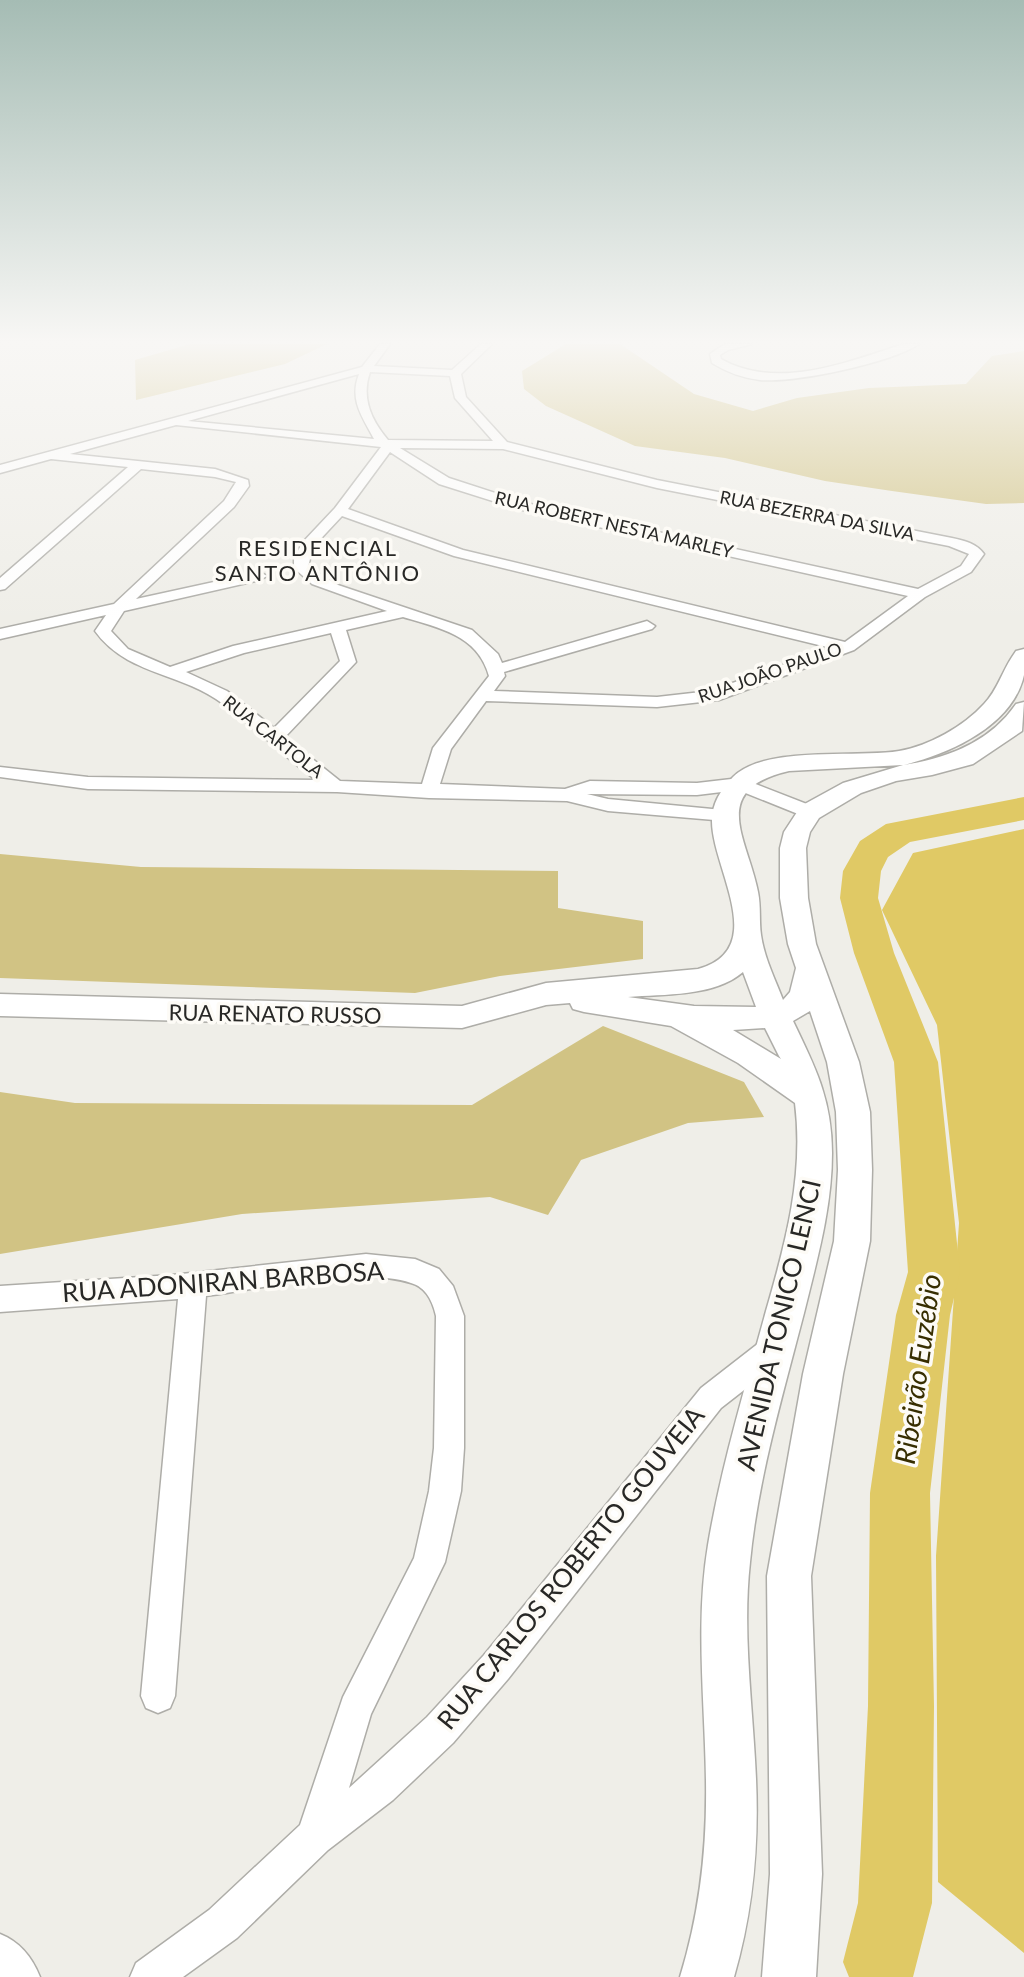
<svg xmlns="http://www.w3.org/2000/svg" width="1024" height="1977" font-family="Lato,sans-serif">
	<style>
		.green { fill: #d1c384 }
		.water { fill: #e0c965 }
		.lines { fill: none; stroke-linecap: round; stroke-linejoin: round }
		.river { fill: #e0c965; fill-rule: evenodd }
		.street-casing { stroke: #aeada8; stroke-width: 3 }
		.secondary-casing { stroke: #aeada8; stroke-width: 3 }
		.street { fill: #fff; fill-rule: evenodd }
		.secondary { fill: #fff; fill-rule: evenodd }
		.labels { text-anchor: middle; stroke-width: 7; stroke-linejoin: round; paint-order: stroke }
		.far-street-label { font-size: 18px; fill: #282826; stroke: #fdfbf6 }
		.far-quarter-label { font-size: 22px; letter-spacing: 2px; fill: #282826; stroke: #fdfbf6 }
		.street-label { font-size: 22px; fill: #282826; stroke: #fdfbf6 }
		.near-street-label { font-size: 26px; fill: #282826; stroke: #fdfbf6 }
		.near-water-label { font-size: 28px; font-style: italic; fill: #372e01; stroke: #fdfbf6 }
	</style>
	<rect width="100%" height="100%" fill="#efeee8"/>
	<g class="green">
		<path d="M190,344H327L285,364L136,400L135,360Z"/>
		<path d="M566,344H620L694,394L753,411L797,398L869,388L966,384L992,356L1024,351V503L986,504L892,491L825,481L725,458L635,446L546,406L524,389L522,371Z"/>
		<path d="M0,854L141,867L558,871V908L643,921V959L500,976L415,993L0,978Z"/>
		<path d="M603,1026L744,1082L764,1117L688,1123L581,1160L548,1215L490,1197L242,1214L0,1254V1092L75,1103L472,1105Z"/>
	</g>
	<path class="water" d="M1024,829V1953L938,1882L936,1556L959,1223L937,1025L882,910L913,853Z"/>
	<g class="lines">
		<path class="river" d="M1024,797V820L910,842L888,857L881,871L878,898L894,953L938,1062L960,1272L950,1315L930,1493L934,1706L932,1903L913,1977H849L843,1962L858,1903L868,1706L870,1493L896,1315L908,1272L894,1062L854,953L840,898L843,871L860,841L886,824Z"/>
		<g class="street-casing">
			<g id="street">
				<path d="M380,344H390L374,366L452,370L481,344H492L461,374L466,397L507,442L657,480L952,538C965,541 976,543 984,554L971,572L925,597L854,650L719,700L657,707L486,701L451,749L440,784L565,789L590,781L697,783L740,778L817,808L819,812L817,816H803L738,790L697,795L587,794L608,799L733,811L735,815L726,821L608,811L567,801L429,798L337,792L88,789L0,777V767L88,777L316,780C281,755 252,723 216,699C175,672 125,673 95,631L106,615L0,639V629L114,604L224,501L236,482L215,477L141,469L5,589L0,590V578L128,467L51,459L0,473V465L362,367ZM370,372L450,376L455,398L493,441L388,440C371,420 361,398 370,372ZM359,374C349,400 362,416 374,439L188,421ZM176,425L381,447L335,508L302,543L294,559V568L312,584L387,611L233,646L170,667L128,649L111,631L124,611L260,580L267,576L260,572L136,599L234,507L249,486L248,480L215,469L70,454ZM400,448L503,449L657,488L949,546L969,554L961,566L918,589L526,503L449,478ZM390,452L439,484L518,509L908,596L845,642L463,550L348,509ZM342,516L454,556L831,648L710,691L657,697L494,691L505,676L504,672L652,629L655,626L647,621L502,663L498,654L472,630L338,585L308,567L313,547ZM403,617C439,628 478,635 489,676L433,748L422,784L340,781L285,737L356,662L346,630ZM331,633L340,661L274,728L227,691L186,672L244,653Z"/>
				<path d="M725,344H752L728,350L720,355L721,359C777,391 847,362 904,344H919C890,363 796,383 760,380C742,378 727,372 712,363L710,354Z"/>
				<path d="M366,1254L415,1259L439,1269L453,1286L464,1316V1448L461,1491L445,1562L371,1714L349,1788L427,1717L484,1655L701,1388L764,1339L774,1335L784,1339L788,1349L784,1359L721,1408L508,1679L453,1743L393,1800L328,1850L237,1938L183,1977H130L136,1963L209,1910L300,1825L343,1697L414,1558L429,1491L434,1448L436,1316C433,1302 426,1287 411,1283C360,1266 260,1289 206,1296L175,1696L170,1708L158,1713L146,1708L141,1696L178,1299L0,1312V1286L172,1275Z"/>
				<path d="M0,1934C20,1942 32,1957 40,1977H0Z"/>
			</g>
		</g>
		<g class="secondary-casing">
			<path id="secondary" d="M1024,649C1024,657 1024,667 1024,675C1013,726 949,754 904,765C948,758 990,742 1016,704L1024,702L1022,731L973,764L932,775L896,781L861,793L819,818L810,832L806,848L808,898L816,944L859,1062L870,1112L872,1170L870,1241L843,1374L811,1576L822,1874L816,1977H762L770,1874L767,1576L803,1374L834,1241L838,1170L836,1112L827,1062L810,1011L793,1021C815,1067 832,1099 832,1153C832,1208 817,1260 804,1313C783,1394 758,1478 750,1562C742,1634 753,1707 756,1779C759,1848 753,1911 734,1977H680C700,1912 707,1849 706,1781C705,1703 695,1623 708,1545C721,1467 745,1388 766,1311C786,1242 804,1175 795,1103L738,1063L671,1026L584,1012L573,1009L570,1003L546,1005L462,1028L0,1016V994L462,1006L546,983L698,969C771,949 711,867 712,820C712,804 721,789 733,777C765,745 856,758 899,751C929,746 964,726 984,704C997,691 1002,672 1012,657L1016,651ZM903,765L843,783L801,806L784,832L780,848V898L788,944L796,968L790,992L783,1000C775,979 764,957 761,935C759,921 761,907 758,892C748,839 707,790 789,771ZM743,972L756,1007L694,1006L628,997C664,994 714,997 743,972ZM765,1028L779,1056L781,1059L733,1030Z"/>
		</g>
		<use href="#street" class="street"/>
		<use href="#secondary" class="secondary"/>
	</g>
	<linearGradient id="sky" x2="0" y2="1"><stop stop-color="#a5bcb4"/><stop offset="0.55" stop-color="#f8f7f5"/><stop offset="1" stop-color="#f8f7f5" stop-opacity="0"/></linearGradient>
	<rect width="1024" height="621" fill="url(#sky)"/>
	<g class="labels">
		<g class="far-street-label">
			<text transform="translate(817 516) rotate(11)" y="6">RUA BEZERRA DA SILVA</text>
			<text transform="translate(614 525) rotate(13)" y="6">RUA ROBERT NESTA MARLEY</text>
			<text transform="translate(770 673) rotate(-19)" y="6">RUA JOÃO PAULO</text>
			<text transform="translate(273 737) rotate(38)" y="6">RUA CARTOLA</text>
		</g>
		<g class="far-quarter-label">
			<text x="318" y="556">RESIDENCIAL<tspan x="318" dy="25">SANTO ANTÔNIO</tspan></text>
		</g>
		<g class="street-label">
			<text transform="translate(275 1014) rotate(1)" y="8">RUA RENATO RUSSO</text>
		</g>
		<g class="near-street-label">
			<text transform="translate(223 1282) rotate(-4)" y="9">RUA ADONIRAN BARBOSA</text>
			<text transform="translate(779 1325) rotate(-77)" y="9">AVENIDA TONICO LENCI</text>
			<text transform="translate(571 1568) rotate(-51)" y="9">RUA CARLOS ROBERTO GOUVEIA</text>
		</g>
		<g class="near-water-label">
			<text transform="translate(918 1369) rotate(-82)" y="10">Ribeirão Euzébio</text>
		</g>
	</g>
</svg>
